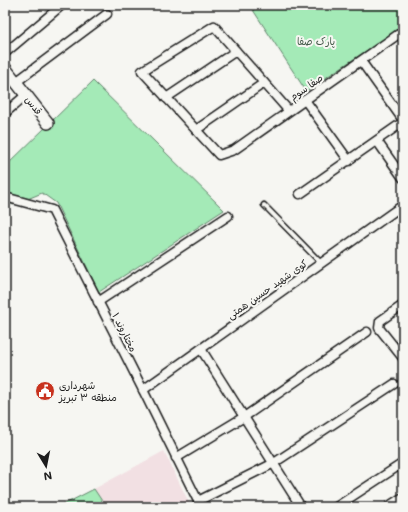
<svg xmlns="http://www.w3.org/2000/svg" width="408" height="512" font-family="Mali,'Playpen Sans Arabic',sans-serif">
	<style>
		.built { fill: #f2e0e3 }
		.green { fill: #a4eab7; stroke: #60836a }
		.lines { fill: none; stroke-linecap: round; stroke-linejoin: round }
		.lane-casing { stroke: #1c1c1c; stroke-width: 7 }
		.street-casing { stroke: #1c1c1c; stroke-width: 11 }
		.secondary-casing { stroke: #1c1c1c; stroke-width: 14 }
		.primary-casing { stroke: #1c1c1c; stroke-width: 16 }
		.lane { stroke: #f6f6f2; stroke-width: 4 }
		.street { stroke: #f6f6f2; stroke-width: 8 }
		.secondary { stroke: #f6f6f2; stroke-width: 11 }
		.primary { stroke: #f6f6f2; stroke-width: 13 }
		.labels { text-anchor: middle; stroke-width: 4; stroke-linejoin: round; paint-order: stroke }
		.park-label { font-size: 10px; fill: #455a4a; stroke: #f6f6f2 }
		.street-label { font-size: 10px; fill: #1c1c1c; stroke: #f6f6f2 }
		.poi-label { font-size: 10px; fill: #1c1c1c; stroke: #f6f6f2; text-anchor: start }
	</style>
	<rect width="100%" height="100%" fill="#f6f6f2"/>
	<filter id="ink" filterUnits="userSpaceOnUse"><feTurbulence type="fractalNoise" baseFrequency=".025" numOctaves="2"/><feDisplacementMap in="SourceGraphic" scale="8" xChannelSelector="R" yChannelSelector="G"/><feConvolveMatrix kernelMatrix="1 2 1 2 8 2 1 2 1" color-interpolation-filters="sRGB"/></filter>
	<g filter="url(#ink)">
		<path class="built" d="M164,451L191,507H106L94,489Z"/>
		<g class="green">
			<path d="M260,5H400L403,9V26L306,91L253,10Z"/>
			<path d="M93,81L224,210L99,292L56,203L42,193L13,205L5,199V167Z"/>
			<path d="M94,489L106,507H59Z"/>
		</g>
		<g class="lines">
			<g class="lane-casing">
				<path id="lane" d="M264,205L321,263"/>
			</g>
			<g class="street-casing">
				<g id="street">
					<path d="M5,53L62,5"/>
					<path d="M361,61L403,120"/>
					<path d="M16,82L107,14"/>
					<path d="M166,98L236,51"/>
					<path d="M305,100L349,161"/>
					<path d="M289,111L214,26L142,71L219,155L234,150L403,31"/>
					<path d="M5,113L26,95"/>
					<path d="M196,130L264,83"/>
					<path d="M377,141L403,178"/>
					<path d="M300,194L403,122"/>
					<path d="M5,197L52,210L143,390L201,507"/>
					<path d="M98,302L228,216"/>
					<path d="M403,305L380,321L379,328L403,358"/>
					<path d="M201,349L301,507"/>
					<path d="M143,390L403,205"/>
					<path d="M176,458L244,417L367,332"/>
					<path d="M198,501L274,463L394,384"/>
					<path d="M336,507L403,463"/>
				</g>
			</g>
			<g class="secondary-casing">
				<path id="secondary" d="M5,68L48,123"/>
			</g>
			<g class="primary-casing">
				<path id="primary" d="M392,507L403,500"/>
			</g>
			<use href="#lane" class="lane"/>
			<use href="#street" class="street"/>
			<use href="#secondary" class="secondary"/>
			<use href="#primary" class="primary"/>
		</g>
	</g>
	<defs>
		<g id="civic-disc" transform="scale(1)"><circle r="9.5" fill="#c8321e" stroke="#f6f6f2"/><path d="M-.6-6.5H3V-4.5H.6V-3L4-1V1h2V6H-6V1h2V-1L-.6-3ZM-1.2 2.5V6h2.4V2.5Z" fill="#fff"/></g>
	</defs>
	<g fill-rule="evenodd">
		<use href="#civic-disc" x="45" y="391"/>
	</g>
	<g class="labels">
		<g class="park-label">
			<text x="316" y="45">پارک صفا</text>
		</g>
		<g class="street-label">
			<text transform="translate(306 87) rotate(-35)" y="4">صفا سوم</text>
			<text transform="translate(34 105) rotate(52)" y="4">قدس</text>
			<text transform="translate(267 289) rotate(-35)" y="4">کوی شهید حسین همتی</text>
			<text transform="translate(125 332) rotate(63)" y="4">مختاروند ۱</text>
		</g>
		<g class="poi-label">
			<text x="59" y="389">شهرداری<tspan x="59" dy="12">منطقه ۳ تبریز</tspan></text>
		</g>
	</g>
	<rect width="408" height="512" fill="none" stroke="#f6f6f2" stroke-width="20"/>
	<rect x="10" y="10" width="388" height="492" fill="none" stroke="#1c1c1c" stroke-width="1.5" filter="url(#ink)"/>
	<g transform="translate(46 466) rotate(170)" stroke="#f6f6f2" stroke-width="3" paint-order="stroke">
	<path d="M0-3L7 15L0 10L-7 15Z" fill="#1c1c1c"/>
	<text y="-6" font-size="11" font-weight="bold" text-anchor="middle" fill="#1c1c1c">N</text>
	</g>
</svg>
